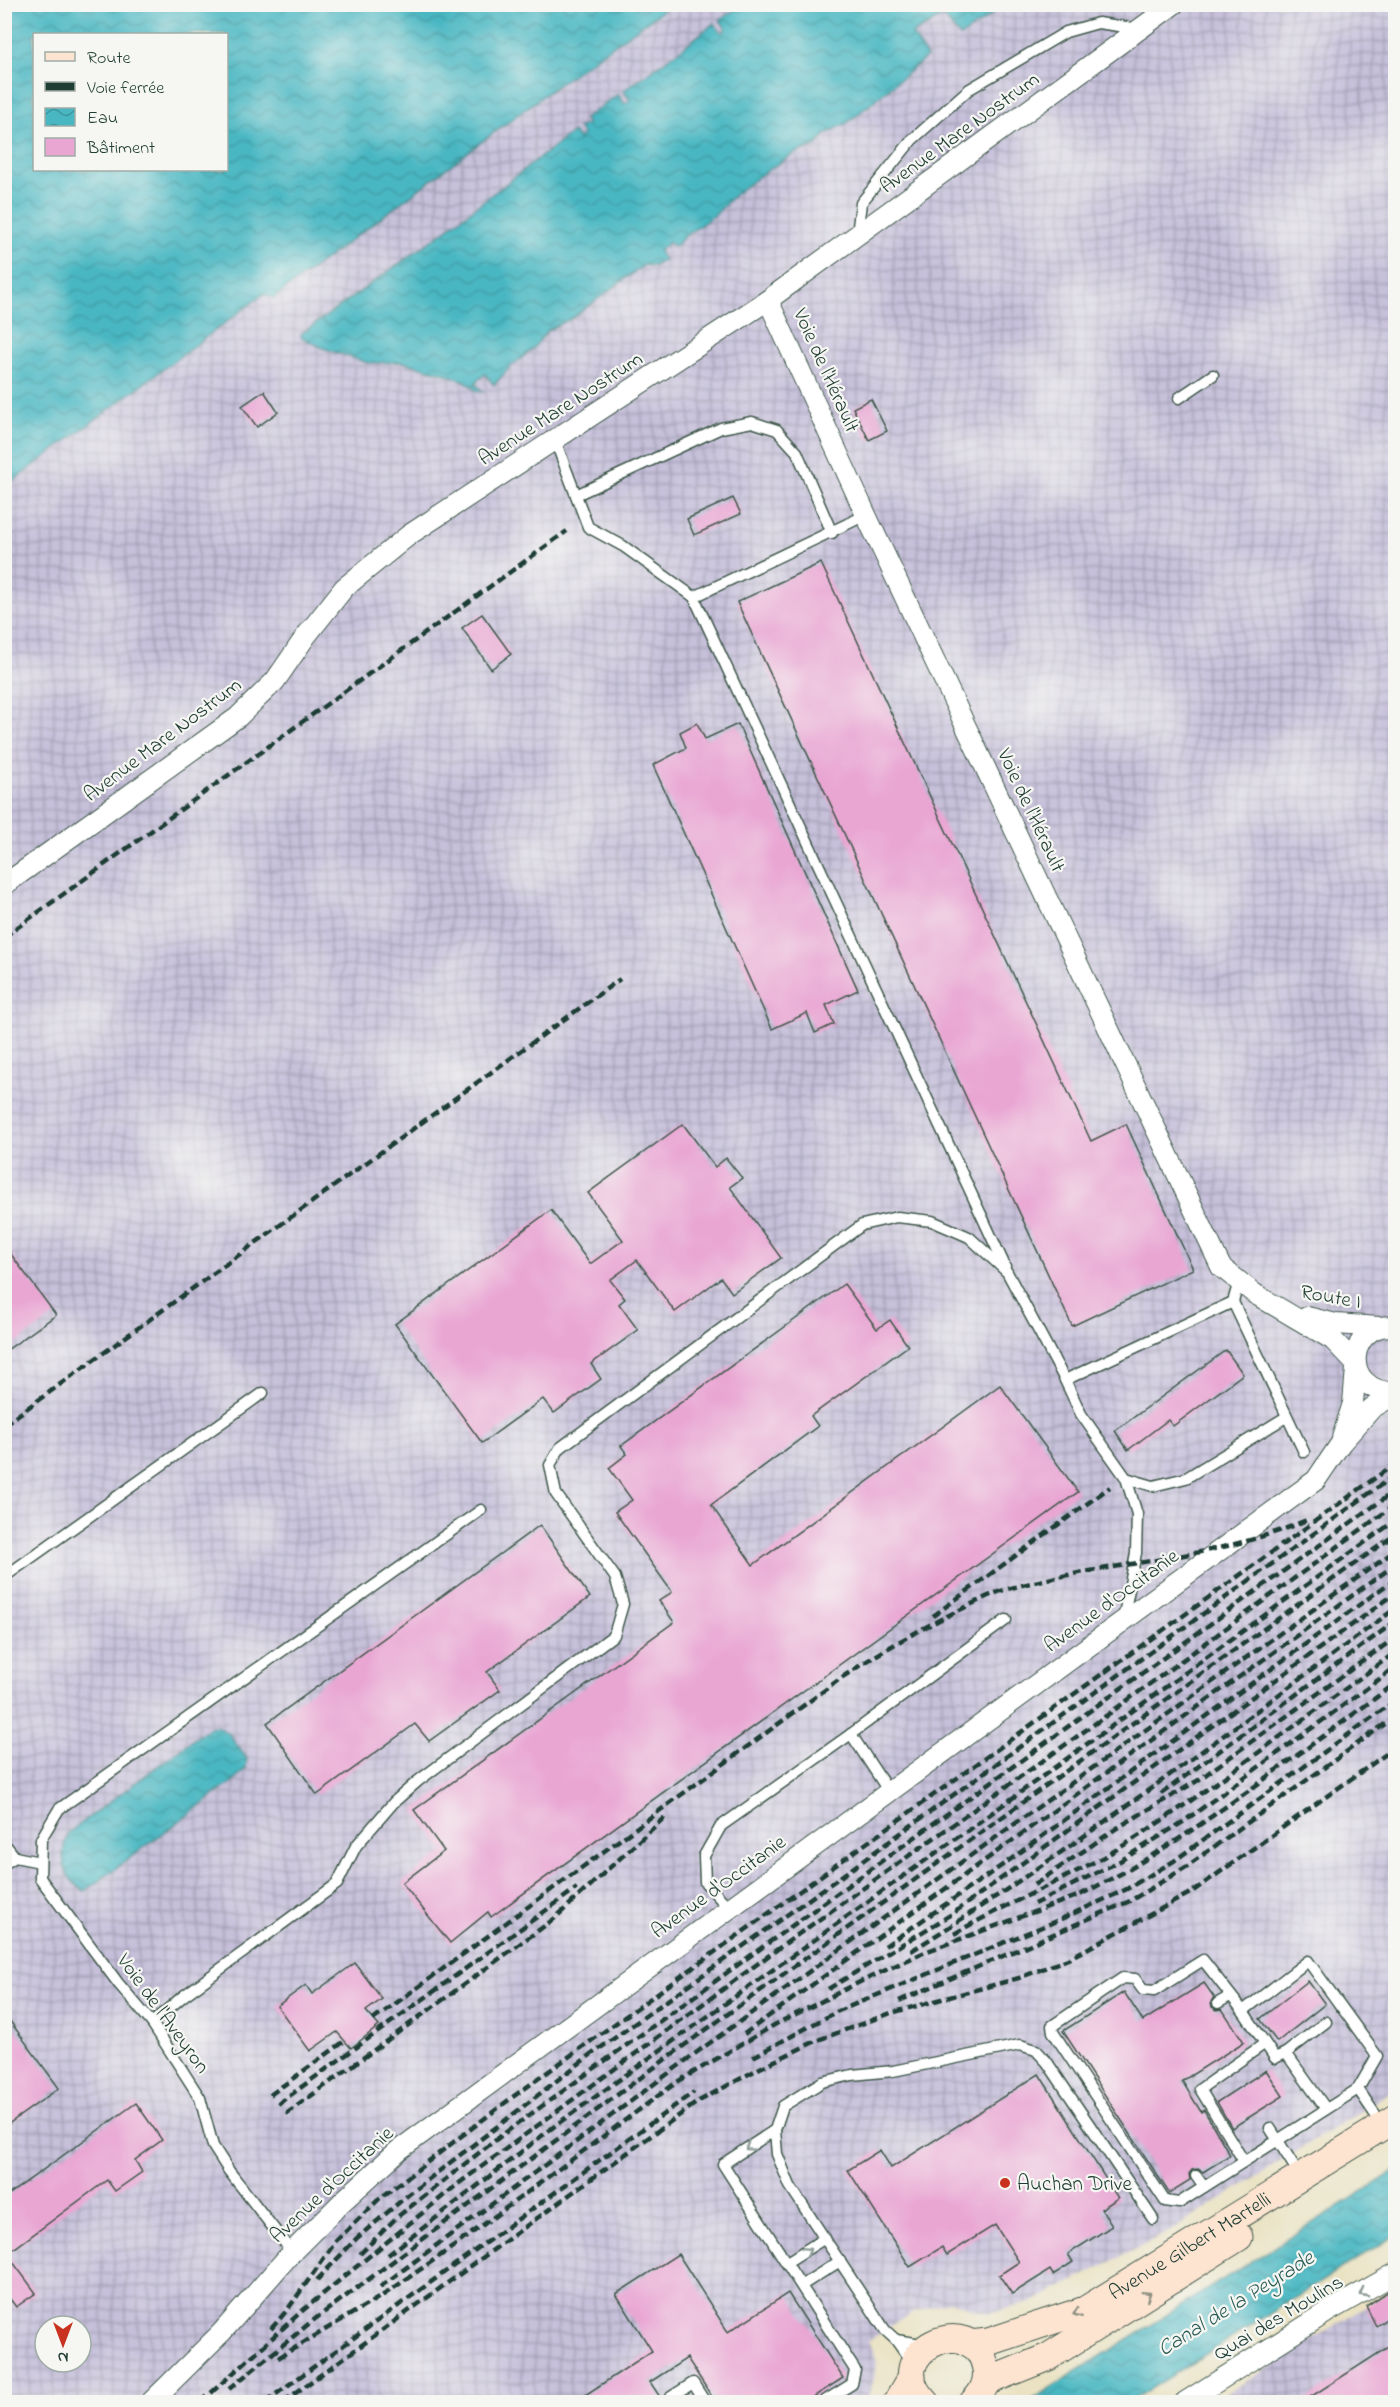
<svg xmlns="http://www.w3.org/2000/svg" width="1400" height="2407" font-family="'Indie Flower',sans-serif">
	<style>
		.industrial { fill: url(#industrial-grid); fill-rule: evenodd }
		.water { fill: url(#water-waves); stroke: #347a7b; stroke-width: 1.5; fill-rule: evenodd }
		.building { fill: #e9a6d3 }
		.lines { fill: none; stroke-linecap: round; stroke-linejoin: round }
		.lane-casing { stroke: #3d5649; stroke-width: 13 }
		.street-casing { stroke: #3d5649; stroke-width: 22 }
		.secondary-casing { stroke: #3d5649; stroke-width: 29 }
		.lane { stroke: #fff; stroke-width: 10 }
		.street { stroke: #fff; stroke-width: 20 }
		.secondary { stroke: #fde4d1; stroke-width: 27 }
		.rail { stroke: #1f3d34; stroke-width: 4.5; stroke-dasharray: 9 4.5; stroke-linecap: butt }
		.oneway { stroke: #8f9e9a }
		.oneway2 { stroke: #8e9082 }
		.poi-dot { fill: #c8321e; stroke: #f6f6f2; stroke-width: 2 }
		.labels { text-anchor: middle; stroke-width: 4.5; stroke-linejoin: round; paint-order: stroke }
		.street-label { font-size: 21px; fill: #1f3d34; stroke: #f6f6f2 }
		.poi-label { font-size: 21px; fill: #1f3d34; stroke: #f6f6f2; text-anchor: start }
		.water-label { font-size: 22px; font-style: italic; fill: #2a5c58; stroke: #f6f6f2 }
	</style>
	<defs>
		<pattern id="industrial-grid" width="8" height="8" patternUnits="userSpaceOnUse" patternTransform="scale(1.5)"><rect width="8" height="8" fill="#c6c0da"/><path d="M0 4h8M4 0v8" fill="none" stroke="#a09db2"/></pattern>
		<pattern id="water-waves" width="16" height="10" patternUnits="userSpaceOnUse" patternTransform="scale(1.5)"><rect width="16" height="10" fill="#49b7c2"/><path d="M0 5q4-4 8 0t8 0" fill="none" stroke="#3c969e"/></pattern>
	</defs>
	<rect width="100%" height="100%" fill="#f6f6f2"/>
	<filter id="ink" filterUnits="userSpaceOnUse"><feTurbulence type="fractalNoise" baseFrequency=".0167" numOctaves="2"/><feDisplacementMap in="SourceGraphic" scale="12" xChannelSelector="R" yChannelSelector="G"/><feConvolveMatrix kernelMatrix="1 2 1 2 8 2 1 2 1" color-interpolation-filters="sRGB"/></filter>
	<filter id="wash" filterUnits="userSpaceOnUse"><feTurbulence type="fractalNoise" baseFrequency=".008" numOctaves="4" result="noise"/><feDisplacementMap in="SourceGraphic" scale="24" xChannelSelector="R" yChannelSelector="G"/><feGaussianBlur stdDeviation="1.35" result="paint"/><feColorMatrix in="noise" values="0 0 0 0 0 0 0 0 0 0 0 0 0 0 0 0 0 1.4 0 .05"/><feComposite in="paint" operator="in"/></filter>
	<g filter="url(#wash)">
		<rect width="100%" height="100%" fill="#eae2c2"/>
		<g class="industrial">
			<path d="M670,5H741L720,19L726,29L721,33L714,23L680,50L624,90L631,100L626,104L618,94L584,120L587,123L582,128L583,135L578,139L572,133L439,235L327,314L323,348L368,363L402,362L465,381L476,391L482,392L475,383L485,374L494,384L510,367L532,350L548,330L572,318L644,265L654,266L664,259L659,251L669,242L674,247L685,236L716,214L734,195L762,174L795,153L817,145L826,134L847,123L927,57L912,34L943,16L960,37L1005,5H1395V2089L1174,2229L1031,2303L988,2313L949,2301L911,2313L868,2341L874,2351L876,2363L874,2379L867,2399L863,2402H5L4,487L264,294L274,298L552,89ZM45,2326H81V2362H45Z"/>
			<path d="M1395,2288V2402H1213Z"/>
		</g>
		<g class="water">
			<path d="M5,4H670V5L552,89L274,298L264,294L5,487ZM34,34H226V170H34Z"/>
			<path d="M741,5H1005L960,37L943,16L912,34L927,57L847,123L826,134L817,145L795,153L762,174L734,195L716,214L685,236L674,247L669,242L659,251L664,260L654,266L644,265L572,318L548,330L532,350L510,367L494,385L485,374L475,383L483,392L477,391L465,381L443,373L403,362L368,363L323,348L301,337V334L439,235L573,132L578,139L583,135L578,128L587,124L584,119L618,94L625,104L630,100L623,91L680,50L714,23L722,33L726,29L720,20Z"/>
			<path d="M217,1726L229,1734L247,1759L246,1768L235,1780L85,1891C62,1878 59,1856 68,1833L210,1727Z"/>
			<path d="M1395,2171V2235L1130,2402H1028Z"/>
		</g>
		<g id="blocks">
			<g class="building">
				<path d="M264,391L278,412L257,427L242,406Z"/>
				<path d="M871,399L887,431L869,440L853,408Z"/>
				<path d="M733,498L741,514L694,535L687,519Z"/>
				<path d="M821,563L1091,1141L1126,1124L1193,1269L1072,1326L737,602Z"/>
				<path d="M482,614L511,654L491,669L462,628Z"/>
				<path d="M697,723L705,739L738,724L858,990L826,1005L834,1024L815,1033L807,1013L772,1029L653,765L686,748L680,732Z"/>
				<path d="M683,1124L715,1167L726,1158L742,1178L730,1187L781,1258L732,1293L721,1278L675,1312L637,1260L610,1280L625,1299L619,1304L638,1330L591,1364L601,1379L554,1413L543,1399L482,1443L395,1324L551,1210L590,1264L623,1240L588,1193Z"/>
				<path d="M4,1245L56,1315L4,1352Z"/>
				<path d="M844,1284L877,1329L890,1320L908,1346L811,1416L818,1426L711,1505L753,1565L1000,1385L1078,1492L491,1917L488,1912L450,1943L402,1883L444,1851L414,1810L674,1622L659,1601L672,1592L615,1512L632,1500L609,1468L627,1454L621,1446Z"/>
				<path d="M1226,1350L1243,1374L1173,1426L1168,1420L1128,1450L1115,1431Z"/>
				<path d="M540,1525L590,1597L487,1672L500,1690L429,1741L415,1724L317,1795L267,1723Z"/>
				<path d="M355,1963L382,1999L366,2011L379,2026L351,2048L337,2032L310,2051L277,2006L306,1985L312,1994Z"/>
				<path d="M1308,1981L1325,2004L1277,2042L1260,2019Z"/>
				<path d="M1204,1983L1214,1997L1211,2002L1212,2007L1217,2010L1222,2009L1244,2042L1182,2081L1201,2112L1204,2110L1230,2155L1203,2172L1198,2169L1192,2170L1189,2174L1190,2180L1169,2193L1063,2031L1124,1992L1143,2021Z"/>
				<path d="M4,2013L59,2088L4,2127Z"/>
				<path d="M1266,2070L1283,2096L1232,2128L1217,2102Z"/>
				<path d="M1039,2074L1118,2198L1101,2209L1112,2226L1068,2254L1073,2262L1053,2275L1050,2270L1012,2294L999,2275L1019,2262L995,2225L947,2255L942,2247L910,2267L848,2170L880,2150L891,2168Z"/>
				<path d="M136,2103L162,2140L135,2160L142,2172L115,2191L107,2180L7,2254L36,2293L16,2307L4,2291V2198Z"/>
				<path d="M678,2254L728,2332L788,2293L843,2378L804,2403H716L687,2358L650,2382L664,2403H573L652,2351L616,2294Z"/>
				<path d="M1395,2287V2313L1376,2326L1366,2306Z"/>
				<path d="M1391,2345L1395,2354V2403H1301Z"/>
			</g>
		</g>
	</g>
	<g filter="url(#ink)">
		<use href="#blocks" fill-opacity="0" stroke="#3d5649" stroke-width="1.5"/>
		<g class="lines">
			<g class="lane-casing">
				<g id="lane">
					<path d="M857,234L861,203L912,140L968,90L1066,32L1098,23L1140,29"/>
					<path d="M1179,398L1213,375"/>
					<path d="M555,440L588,527L623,546L694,597L1005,1266"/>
					<path d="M576,495L721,428L752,422L777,430L797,452L832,533"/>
					<path d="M694,597L866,515"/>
					<path d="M1239,1281L1233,1302L1304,1452"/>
					<path d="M1065,1380L1233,1302"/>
					<path d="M1126,1478L1153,1486L1186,1478L1286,1417"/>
					<path d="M4,1577L263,1393"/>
					<path d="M851,1734L889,1792"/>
					<path d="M4,1843L15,1857"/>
					<path d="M4,1864L15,1857L40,1862"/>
					<path d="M729,1908L705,1882L704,1856L721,1826L851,1734L1006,1620"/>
					<path d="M1218,2003L1230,1996"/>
					<path d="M1243,2011L1308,1961L1377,2056L1358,2089L1383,2126"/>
					<path d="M1326,2022L1286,2053L1275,2058L1243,2011L1203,1960L1154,1991L1143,1990L1135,1979L1123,1978L1052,2026L1053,2032L1165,2201L1179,2203L1358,2089"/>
					<path d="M152,2023L182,1997L337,1884L356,1846L394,1802L418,1781L614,1635L623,1604L615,1577L556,1494L550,1465L560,1448L862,1225L897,1217L932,1221L969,1237L1007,1272L1065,1380L1081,1414L1126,1478L1137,1514L1136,1553L1123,1620"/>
					<path d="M1286,2053L1326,2109"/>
					<path d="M1270,2128L1301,2177"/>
					<path d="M775,2130L723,2164L855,2370L852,2384L823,2402"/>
					<path d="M1243,2160L1200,2089L1264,2044"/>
					<path d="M1196,2176L1204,2187"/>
					<path d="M292,2252L229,2171L213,2146L200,2098L152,2023L118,1983L40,1878L41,1839L59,1809L481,1510"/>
					<path d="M787,2262L825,2238"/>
					<path d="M802,2285L840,2261"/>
					<path d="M896,2340L928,2345"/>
					<path d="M913,2364L896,2340L885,2330L790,2186L777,2154L775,2130L783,2106L822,2082L852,2075L893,2071L1020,2045L1036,2050L1047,2062L1153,2219"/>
					<path d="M674,2402L671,2397L693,2383L705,2402"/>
				</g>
			</g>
			<g class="street-casing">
				<g id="street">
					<path d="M768,300L866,515L1221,1267L1255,1294L1333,1340L1355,1363"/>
					<path d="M4,885L238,717L275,681L306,636L344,588L409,535L768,300L1174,4"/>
					<path d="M1307,1317L1336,1324L1379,1327"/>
					<path d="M1396,1327C1349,1319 1336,1391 1396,1393"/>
					<path d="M1342,1438L1353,1403L1356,1368"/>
					<path d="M151,2402L222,2332L292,2252L344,2200L399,2150L1316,1480L1341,1443L1372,1408L1396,1394"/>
					<path d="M1185,2402L1329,2311L1396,2273"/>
				</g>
			</g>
			<g class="secondary-casing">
				<g id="secondary">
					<path id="s1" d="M970,2344L988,2342L1085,2310L1396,2118"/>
					<path d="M986,2382L1048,2357L1239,2237"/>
					<path d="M897,2402L912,2376"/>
					<path d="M925,2402C876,2353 975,2306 986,2369C988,2382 982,2394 973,2402"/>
				</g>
			</g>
			<use href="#lane" class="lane"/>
			<use href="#street" class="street"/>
			<use href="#secondary" class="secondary"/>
			<g class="rail">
				<path d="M4,937L567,531"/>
				<path d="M4,1425L620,979"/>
				<path d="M933,1616L1110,1487"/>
				<path d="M1161,1794L1396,1621"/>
				<path d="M1034,1885L1117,1828L1197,1781L1396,1637"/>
				<path d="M1034,1904L1120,1861L1183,1822L1396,1667"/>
				<path d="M954,1934C1016,1898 1083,1873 1143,1833C1230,1776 1312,1712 1396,1652"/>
				<path d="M885,1946L1007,1862L1396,1578"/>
				<path d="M911,1951C1079,1847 1236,1725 1396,1608"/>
				<path d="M828,1989L952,1914L1396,1593"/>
				<path d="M899,2001L1130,1901L1186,1867L1396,1716"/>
				<path d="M373,2020L844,1676C883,1650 923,1627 966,1607C978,1601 991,1594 1004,1590C1104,1561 1212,1562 1309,1519"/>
				<path d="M744,2034L1396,1564"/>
				<path d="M753,2057L836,2012L1061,1919L1125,1890L1174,1861L1396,1700"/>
				<path d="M270,2095L345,2041"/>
				<path d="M278,2104L577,1888"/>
				<path d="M286,2114L554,1919L666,1816"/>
				<path d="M360,2254L397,2217L502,2135L1396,1490"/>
				<path d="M388,2255L556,2125L1007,1802L1396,1520"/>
				<path d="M317,2280L357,2238L408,2195L585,2059L854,1867L1396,1474"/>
				<path d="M380,2287L700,2050L1396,1550"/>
				<path d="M271,2329L288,2309L336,2241L379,2199L510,2099L1396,1463"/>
				<path d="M278,2358L385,2294L457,2244L677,2082L776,2024L862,1981L925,1952L1080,1895L1130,1869L1185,1835L1251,1789L1396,1683"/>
				<path d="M229,2389L311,2322L682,2047L1396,1534"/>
				<path d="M201,2402L302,2311L458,2184L779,1948L1110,1713L1396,1504"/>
				<path d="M265,2402L694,2092"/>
				<path d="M283,2402L699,2101L760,2068L818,2040L891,2013L1019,1978L1068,1959L1192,1892L1396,1747"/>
			</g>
		</g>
		<defs><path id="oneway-chevron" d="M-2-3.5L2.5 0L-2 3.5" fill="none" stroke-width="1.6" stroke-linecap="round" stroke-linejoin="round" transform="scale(1.5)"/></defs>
		<g class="oneway">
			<use href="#oneway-chevron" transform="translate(749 2147) rotate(146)"/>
			<use href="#oneway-chevron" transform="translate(807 2251) rotate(-32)"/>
			<use href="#oneway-chevron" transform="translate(1363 2293) rotate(152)"/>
		</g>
		<g class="oneway2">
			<use href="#oneway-chevron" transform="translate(1147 2295) rotate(-32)"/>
			<use href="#oneway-chevron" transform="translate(1077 2313) rotate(159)"/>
		</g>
	</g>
	<circle class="poi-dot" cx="1005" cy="2183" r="6"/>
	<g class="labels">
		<g class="street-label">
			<text transform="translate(959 132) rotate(-36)" y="7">Avenue Mare Nostrum</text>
			<text transform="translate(827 370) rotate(66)" y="7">Voie de l'Hérault</text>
			<text transform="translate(560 408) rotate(-33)" y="7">Avenue Mare Nostrum</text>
			<text transform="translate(162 739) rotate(-37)" y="7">Avenue Mare Nostrum</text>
			<text transform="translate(1032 810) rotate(65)" y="7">Voie de l'Hérault</text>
			<text transform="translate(1331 1296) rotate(10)" y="7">Route I</text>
			<text transform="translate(1111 1600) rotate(-36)" y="7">Avenue d'Occitanie</text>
			<text transform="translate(718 1886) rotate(-36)" y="7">Avenue d'Occitanie</text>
			<text transform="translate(164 2013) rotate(54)" y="7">Voie de l'Aveyron</text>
			<text transform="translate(331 2184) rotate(-43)" y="7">Avenue d'Occitanie</text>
			<text dy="7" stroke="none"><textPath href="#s1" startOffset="243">Avenue Gilbert Martelli</textPath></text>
			<text transform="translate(1278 2317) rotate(-31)" y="7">Quai des Moulins</text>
		</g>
		<g class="poi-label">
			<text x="1017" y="2190">Auchan Drive</text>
		</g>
		<g class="water-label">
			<text transform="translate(1235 2302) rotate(-32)" y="8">Canal de la Peyrade</text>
		</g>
	</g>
	<rect width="1400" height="2407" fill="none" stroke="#f6f6f2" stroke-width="24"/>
	<rect x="33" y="33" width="195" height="138" fill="#f6f6f2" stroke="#a0aca6" stroke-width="1.5"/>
	<rect x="45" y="52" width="30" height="9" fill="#fde4d1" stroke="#a0aca6" stroke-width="1.5"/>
	<text x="87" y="63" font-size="18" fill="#1f3d34">Route</text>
	<rect x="45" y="82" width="30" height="9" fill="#1f3d34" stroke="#a0aca6" stroke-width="1.5"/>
	<text x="87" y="93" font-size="18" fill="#1f3d34">Voie ferrée</text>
	<rect x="45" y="108" width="30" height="18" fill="url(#water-waves)" stroke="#a0aca6" stroke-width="1.5"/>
	<text x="87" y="123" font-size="18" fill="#1f3d34">Eau</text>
	<rect x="45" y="138" width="30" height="18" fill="#e9a6d3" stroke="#a0aca6" stroke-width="1.5"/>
	<text x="87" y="153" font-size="18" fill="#1f3d34">Bâtiment</text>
	<g transform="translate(63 2344) rotate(180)"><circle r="28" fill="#f6f6f2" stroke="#a0aca6" stroke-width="1.5"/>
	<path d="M0-4.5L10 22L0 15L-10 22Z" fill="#c8321e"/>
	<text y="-9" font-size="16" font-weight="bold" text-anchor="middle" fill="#1f3d34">N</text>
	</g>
</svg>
